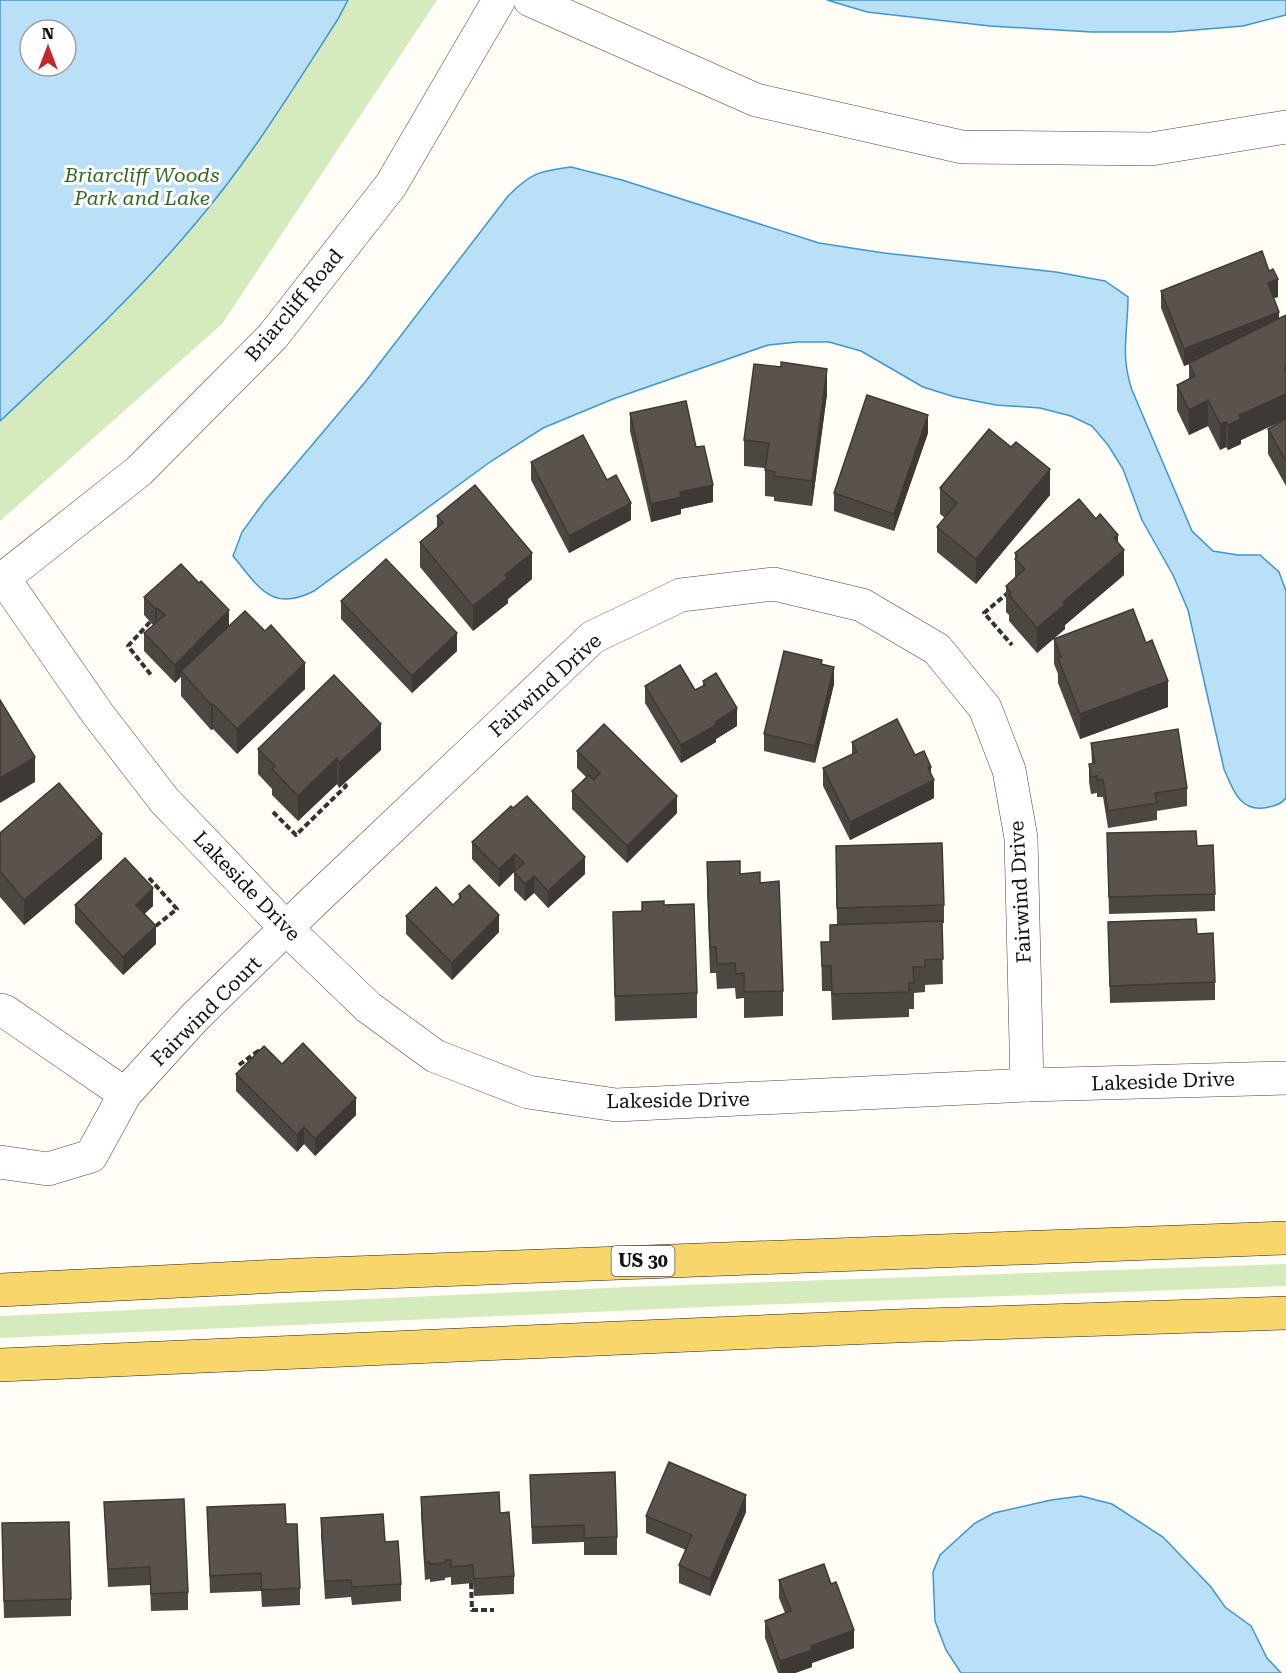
<svg xmlns="http://www.w3.org/2000/svg" width="1286" height="1673" font-family="'Roboto Serif',serif">
	<style>
		.green { fill: #d5ebbd; fill-rule: evenodd }
		.water { fill: #b9e0f7; stroke: #3f96cf; stroke-width: 1.5; fill-rule: evenodd }
		.lines { fill: none; stroke-linecap: round; stroke-linejoin: round }
		.minor-casing { stroke: #444; stroke-width: 34 }
		.tertiary-casing { stroke: #444; stroke-width: 34 }
		.primary-casing { stroke: #222; stroke-width: 34 }
		.path { stroke: #333; stroke-width: 4; stroke-dasharray: 6 3; stroke-linecap: butt }
		.minor { stroke: #fff; stroke-width: 33 }
		.tertiary { stroke: #fff; stroke-width: 33 }
		.primary { stroke: #f9d66b; stroke-width: 33 }
		.wall { fill: #4d4742 }
		.shaded-wall { fill: #3f3936 }
		.building { fill: #5a524d; stroke: #3f3936; stroke-width: 1.5 }
		.labels { text-anchor: middle; stroke-width: 6; stroke-linejoin: round; paint-order: stroke }
		.shield { fill: #fff; stroke: #585858; stroke-width: 1.5 }
		.shield-label { font-size: 18px; font-weight: bold; fill: #111 }
		.park-label { font-size: 20px; font-style: italic; fill: #2f6b1f; stroke: #fff }
		.street-label { font-size: 20px; fill: #111; stroke: #fff }
	</style>
	<rect width="100%" height="100%" fill="#fffdf5"/>
	<g class="green">
		<path d="M0,0H437L222,324L0,521ZM30,30H66V66H30Z"/>
		<path d="M1286,1264V1286L727,1306L0,1338V1316L630,1287Z"/>
	</g>
	<g class="water">
		<path d="M0,0H348L338,19C293,89 249,161 195,224C136,295 67,358 0,421ZM30,30H66V66H30Z"/>
		<path d="M827,0H1286V15L1243,26L1171,32H1092L990,26L867,12Z"/>
		<path d="M571,167L622,180L819,243L884,253L1056,272L1105,281L1128,297C1128,332 1120,355 1132,390L1192,531L1213,551L1238,555H1260L1279,572L1286,591V798C1281,804 1277,805 1269,807C1241,814 1233,791 1224,769L1188,610L1173,575L1142,520L1123,469L1108,445L1092,426L1071,416L1040,408L996,405L955,397L923,387L861,351L829,342H798L768,345L613,399L543,428L490,462L314,591C271,613 259,587 233,556L242,532L264,502L366,381L508,196C532,172 538,172 571,167Z"/>
		<path d="M1081,1496L1112,1504L1163,1537L1211,1587L1225,1607L1251,1626L1267,1658L1281,1673H961L946,1650L935,1621L933,1572L940,1555L975,1523L994,1513L1051,1500Z"/>
	</g>
	<g class="lines">
		<g class="minor-casing">
			<g id="minor">
				<path d="M530,0L756,100L962,147L1151,149L1286,127"/>
				<path d="M4,579L97,713L164,800L287,929L368,1007L435,1056L528,1092L616,1105L1027,1085L1286,1078"/>
				<path d="M0,1010L6,1012L125,1094"/>
				<path d="M0,1162L48,1169L91,1156L125,1094L194,1018L313,902L593,637L681,595L774,584L862,605L937,649L985,708L1009,770L1021,838L1027,1085"/>
			</g>
		</g>
		<g class="tertiary-casing">
			<path id="tertiary" d="M0,581L139,471L273,336L391,185L499,0"/>
		</g>
		<g class="primary-casing">
			<g id="primary">
				<path d="M0,1290L300,1275L1286,1238"/>
				<path d="M0,1365L896,1326L1286,1313"/>
			</g>
		</g>
		<g class="path">
			<path d="M1009,592L984,613L1012,645"/>
			<path d="M150,622L128,646L151,675"/>
			<path d="M273,812L296,835L346,786L344,784"/>
			<path d="M149,878L177,909L152,929"/>
			<path d="M239,1065L258,1051L261,1054"/>
			<path d="M471,1583L472,1610H494"/>
		</g>
		<use href="#minor" class="minor"/>
		<use href="#tertiary" class="tertiary"/>
		<use href="#primary" class="primary"/>
	</g>
	<g class="wall">
		<path d="M1161,291L1278,297L1273,298L1279,318L1286,315V486L1268,454V429L1286,419L1241,440V444L1228,450L1226,447L1220,450L1208,426L1189,435L1177,410V385L1189,379V364L1184,366L1161,308Z"/>
		<path d="M827,394L812,506L774,501V497L765,496V468L744,466V440Z"/>
		<path d="M630,413L696,447L713,502L681,509V514L651,522L630,431Z"/>
		<path d="M928,433L894,531L834,511V493Z"/>
		<path d="M531,462L607,480L631,520L569,553L531,480Z"/>
		<path d="M940,488L1050,495L976,584L937,552V527L945,518L940,514Z"/>
		<path d="M437,516L532,579L508,599V603L473,631L420,567V542L437,527Z"/>
		<path d="M1118,543L1124,575L1065,625V629L1037,653L1009,621V615L1006,612V586L1015,578V553Z"/>
		<path d="M144,597L229,625L305,689L237,754L213,729L211,730L181,696V677L175,683L144,651V633L153,625L144,615Z"/>
		<path d="M341,601L457,651L412,693L341,619Z"/>
		<path d="M1054,639L1146,643L1168,707L1080,739L1058,683V674L1054,664Z"/>
		<path d="M822,664L834,684L815,763L764,751V734Z"/>
		<path d="M703,681L737,726L716,739V742L681,763L645,703V686L695,690L703,686Z"/>
		<path d="M852,742L915,755L931,775L934,798L850,840L823,786V768L852,754Z"/>
		<path d="M1091,743L1187,788V806L1157,811V820L1108,828L1103,797H1097V793L1091,794L1089,782V764H1092Z"/>
		<path d="M258,749L381,750L339,788L337,784L298,821L272,795V789L258,774Z"/>
		<path d="M577,751L677,813L627,863L572,809V791L586,777L577,768Z"/>
		<path d="M513,808L585,874L548,908L534,893L525,901L514,890V872L515,871L499,887L472,859V842Z"/>
		<path d="M0,833L102,859L24,925L0,897Z"/>
		<path d="M1107,833L1197,846L1215,894V911L1109,914Z"/>
		<path d="M707,862L740,874L760,883L783,991V1016L744,1018V998L736,999L735,988L717,989L716,973H710L707,887Z"/>
		<path d="M836,863L944,905V923H942L943,984L925,985V992L914,993V1009H909V1017L832,1020L831,991H822L821,942H830V925H837Z"/>
		<path d="M459,894L499,932L452,980L406,934V916L453,905L459,899Z"/>
		<path d="M75,905L153,906L144,914L156,944L123,975L75,923Z"/>
		<path d="M664,905L697,993V1018L615,1021L613,912L642,911Z"/>
		<path d="M1108,922L1215,982V1000L1110,1003Z"/>
		<path d="M282,1064L356,1115L315,1156L304,1144L297,1152L236,1091V1074Z"/>
		<path d="M530,1475L617,1537V1555H584V1542L532,1544Z"/>
		<path d="M421,1497L500,1513L514,1576V1594L474,1596L473,1583L451,1585V1577L445,1578V1580L430,1582V1579L425,1580L421,1515Z"/>
		<path d="M104,1502L188,1592V1610L151,1611L150,1585L108,1587Z"/>
		<path d="M207,1507L286,1524L300,1588V1605L262,1607L261,1591L210,1593Z"/>
		<path d="M746,1512L710,1596L679,1583V1565L686,1550L646,1533V1516Z"/>
		<path d="M321,1518L385,1542L401,1584V1601L352,1605L351,1597L325,1599L321,1535Z"/>
		<path d="M2,1540L71,1599V1616L4,1618Z"/>
		<path d="M779,1580L854,1648L812,1663V1667L795,1673H778L765,1638V1621L785,1613L779,1598Z"/>
	</g>
	<g class="shaded-wall">
		<path d="M1278,279V297L1268,300V283Z"/>
		<path d="M1279,312V329L1184,366V349Z"/>
		<path d="M827,369V394L812,506V481Z"/>
		<path d="M1286,394V419L1241,440V444L1228,450V425L1239,415Z"/>
		<path d="M1208,400V426L1189,435V410Z"/>
		<path d="M928,415V433L894,531V514Z"/>
		<path d="M1226,422V447L1220,450V424Z"/>
		<path d="M1050,469V495L976,584V559Z"/>
		<path d="M713,485V502L681,509V514L651,522V504L680,492Z"/>
		<path d="M631,503V520L569,553V536Z"/>
		<path d="M1118,535V554L1124,550V575L1065,625V629L1037,653V628L1063,602L1114,538Z"/>
		<path d="M532,553V579L508,599V603L473,631V606L505,575Z"/>
		<path d="M157,608V625L155,627V609Z"/>
		<path d="M229,610V628L181,671V676L175,683V665Z"/>
		<path d="M457,633V651L412,693V676Z"/>
		<path d="M305,663V689L237,754V729Z"/>
		<path d="M834,667V684L815,763V746Z"/>
		<path d="M1168,681V707L1080,739V714Z"/>
		<path d="M213,704V729L211,730V705Z"/>
		<path d="M737,708V726L716,739V742L681,763V745L715,722Z"/>
		<path d="M381,724V750L339,788V763Z"/>
		<path d="M35,757V782L0,803V778Z"/>
		<path d="M337,758V784L298,821V796Z"/>
		<path d="M931,767V782L934,780V798L850,840V822L928,768Z"/>
		<path d="M677,796V813L627,863V846Z"/>
		<path d="M102,834V859L24,925V900Z"/>
		<path d="M515,854V871L499,887V869Z"/>
		<path d="M585,857V874L548,908V891Z"/>
		<path d="M534,876V893L525,901V884Z"/>
		<path d="M153,888V906L136,922V905Z"/>
		<path d="M499,915V932L452,980V963Z"/>
		<path d="M156,926V944L123,975V957Z"/>
		<path d="M356,1098V1115L315,1156V1139Z"/>
		<path d="M304,1127V1144L297,1152V1135Z"/>
		<path d="M746,1495V1512L710,1596V1579Z"/>
		<path d="M854,1630V1648L812,1663V1667L795,1673H780V1661L811,1646Z"/>
	</g>
	<g class="building">
		<path d="M1262,251L1269,271L1273,269L1278,279L1268,283L1279,312L1184,349L1161,291Z"/>
		<path d="M1286,315V366L1285,367V371L1286,374V394L1239,415L1241,419L1228,425L1226,422L1220,424L1208,400L1189,410L1177,385L1195,376L1189,363Z"/>
		<path d="M781,362L827,369L812,481L774,476L775,472L765,470L769,443L744,440L754,364L781,367Z"/>
		<path d="M867,395L928,415L894,514L834,493Z"/>
		<path d="M686,401L696,447L704,446L713,485L680,492L681,497L651,504L630,413Z"/>
		<path d="M1286,419V461L1268,429Z"/>
		<path d="M989,429L1011,447L1016,442L1050,469L976,559L937,527L957,503L940,488Z"/>
		<path d="M583,435L607,480L616,475L631,503L569,536L531,462Z"/>
		<path d="M475,485L532,553L505,575L508,578L473,606L420,542L443,523L437,516Z"/>
		<path d="M1079,499L1096,519L1100,514L1118,535L1114,538L1124,550L1063,602L1065,604L1037,628L1009,595L1011,593L1006,586L1025,569L1015,559L1018,556L1015,553Z"/>
		<path d="M386,559L457,633L412,676L341,601Z"/>
		<path d="M181,564L199,583L201,581L229,610L175,665L144,633L165,615L157,608L155,609L144,597Z"/>
		<path d="M1133,609L1146,643L1152,640L1168,681L1080,714L1058,658L1061,657L1054,639Z"/>
		<path d="M245,611L265,631L271,625L305,663L237,729L213,704L211,705L181,671Z"/>
		<path d="M784,651L822,660L821,664L834,667L815,746L764,734Z"/>
		<path d="M680,665L695,690L705,685L703,681L716,673L737,708L715,722L716,725L681,745L645,686Z"/>
		<path d="M334,675L381,724L339,763L337,758L298,796L272,769L275,766L258,749Z"/>
		<path d="M0,700L35,757L0,778Z"/>
		<path d="M897,719L915,755L924,751L931,767L928,768L934,780L850,822L823,768L857,752L852,742Z"/>
		<path d="M604,724L677,796L627,846L572,791L589,775L594,780L600,773L577,751Z"/>
		<path d="M1178,729L1187,788L1155,793L1157,803L1108,811L1103,779L1097,780V776L1091,777L1089,764L1095,763L1091,743Z"/>
		<path d="M59,783L102,834L24,900L0,871V833Z"/>
		<path d="M527,796L585,857L548,891L534,876L525,884L514,872L524,863L515,854L499,869L472,842L511,806L513,808Z"/>
		<path d="M1196,831L1197,846L1213,845L1215,894L1109,897L1107,833Z"/>
		<path d="M942,843L944,905L837,908L836,846Z"/>
		<path d="M125,858L153,888L136,905L156,926L123,957L75,905Z"/>
		<path d="M740,861V874L760,872V883L779,881L783,991L744,992V973L736,974L735,963L717,964L716,947H710L707,862Z"/>
		<path d="M469,885L499,915L452,963L406,916L436,887L453,905L461,897L459,894Z"/>
		<path d="M664,901V905L694,904L697,993L615,996L613,912L642,911V902Z"/>
		<path d="M1196,919L1197,934L1213,933L1215,982L1110,986L1108,922Z"/>
		<path d="M942,921L943,959L925,960V967H913L914,983H909V992L832,994L831,966H822L821,942H830V925Z"/>
		<path d="M303,1043L356,1098L315,1139L304,1127L297,1135L236,1074L264,1046L282,1064Z"/>
		<path d="M669,1462L746,1495L710,1579L679,1565L692,1535L646,1516Z"/>
		<path d="M615,1472L617,1537L584,1538V1525L532,1527L530,1475Z"/>
		<path d="M499,1492L500,1513L509,1512L514,1576L474,1579L473,1565L451,1567V1560H445V1563L430,1564V1562H425L421,1497Z"/>
		<path d="M184,1499L188,1592L151,1594L150,1567L108,1569L104,1502Z"/>
		<path d="M285,1504L286,1524H297L300,1588L262,1590L261,1573L210,1576L207,1507Z"/>
		<path d="M383,1514L385,1542L398,1541L401,1584L352,1587L351,1580L325,1581L321,1518Z"/>
		<path d="M69,1522L71,1599L4,1601L2,1523Z"/>
		<path d="M824,1564L831,1584L836,1582L854,1630L811,1646L812,1650L780,1661L765,1621L791,1611L779,1580Z"/>
	</g>
	<g class="labels">
		<rect class="shield" x="611.5" y="1246" width="63" height="30" rx="4.5"/>
		<g class="shield-label">
			<text x="643" y="1267">US 30</text>
		</g>
		<g class="park-label">
			<text x="142" y="182">Briarcliff Woods<tspan x="142" dy="23">Park and Lake</tspan></text>
		</g>
		<g class="street-label">
			<text transform="translate(294 305) rotate(-50)" y="7">Briarcliff Road</text>
			<text transform="translate(545 685) rotate(-42)" y="7">Fairwind Drive</text>
			<text transform="translate(247 886) rotate(46)" y="7">Lakeside Drive</text>
			<text transform="translate(1020 892) rotate(-93)" y="7">Fairwind Drive</text>
			<text transform="translate(206 1011) rotate(-45)" y="7">Fairwind Court</text>
			<text transform="translate(1163 1081) rotate(-2)" y="7">Lakeside Drive</text>
			<text transform="translate(678 1100) rotate(-1)" y="7">Lakeside Drive</text>
		</g>
	</g>
	<g transform="translate(48 48)"><circle r="28" fill="#ffffff" stroke="#a0a0a0" stroke-width="1.5"/>
	<path d="M0-4.5L10 22L0 15L-10 22Z" fill="#c4262e"/>
	<text y="-9" font-size="16" font-weight="bold" text-anchor="middle" fill="#111111">N</text>
	</g>
</svg>
